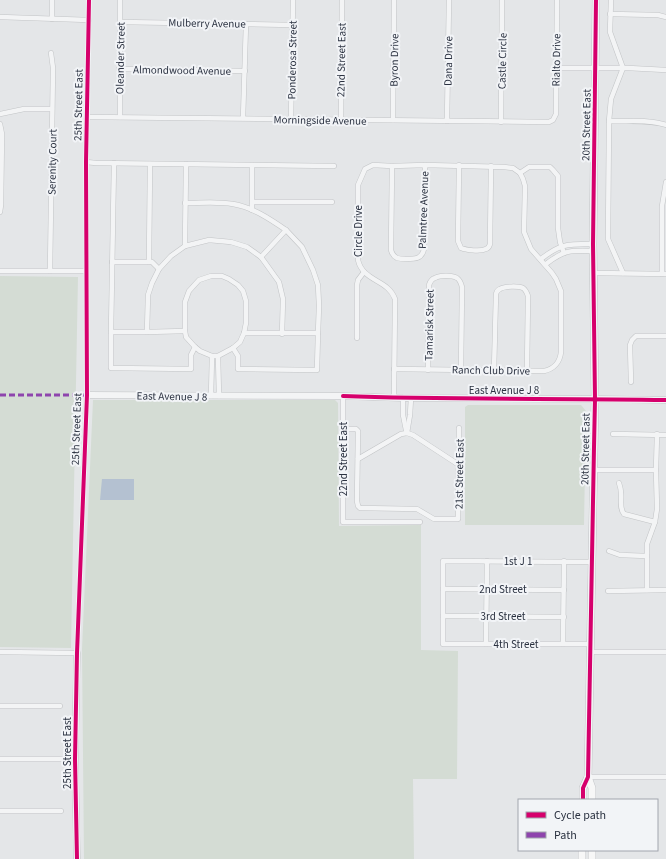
<svg xmlns="http://www.w3.org/2000/svg" width="666" height="859" font-family="'Source Sans 3',sans-serif">
	<style>
		.green { fill: #d4dcd4 }
		.water { fill: #b4c1d1 }
		.lines { fill: none; stroke-linecap: round; stroke-linejoin: round }
		.minor-casing { stroke: #c2c4c6; stroke-width: 5.5 }
		.tertiary-casing { stroke: #c2c4c6; stroke-width: 7 }
		.primary-casing { stroke: #c0c3c6; stroke-width: 8 }
		.minor { stroke: #f3f4f5; stroke-width: 4.5 }
		.tertiary { stroke: #f3f4f5; stroke-width: 6 }
		.primary { stroke: #f7f7f7; stroke-width: 7 }
		.quiet { stroke: #8e44ad; stroke-width: 3; stroke-dasharray: 6 3; stroke-linecap: butt }
		.cycleway-casing { stroke: #f2f4f7; stroke-width: 6 }
		.cycleway { stroke: #d6006c; stroke-width: 4 }
		.labels { text-anchor: middle; stroke-width: 4; stroke-linejoin: round; paint-order: stroke }
		.street-label { font-size: 11px; fill: #2b3241; stroke: #f2f4f7 }
	</style>
	<rect width="100%" height="100%" fill="#e4e6e8"/>
	<g class="green">
		<path d="M0,276L78,277L71,648L0,647Z"/>
		<path d="M93,400H335L338,403L339,526L421,525V650L458,651L457,779H413L414,859H84L82,649Z"/>
		<path d="M468,405H581L586,411L584,525H465V407Z"/>
	</g>
	<path class="water" d="M102,479H134V500H100Z"/>
	<g class="lines">
		<g class="minor-casing">
			<g id="minor">
				<path d="M611,0L610,32L623,68L611,99L609,121L608,239L623,273"/>
				<path d="M610,14L658,15L666,17"/>
				<path d="M0,17L89,20"/>
				<path d="M52,19V0"/>
				<path d="M120,22L293,25"/>
				<path d="M556,68H628L666,70"/>
				<path d="M119,69L245,71"/>
				<path d="M0,114L24,109H52"/>
				<path d="M87,117L549,122L553,120L556,114L557,0"/>
				<path d="M120,117V0"/>
				<path d="M243,118L246,24"/>
				<path d="M291,120L293,0"/>
				<path d="M341,120L342,0"/>
				<path d="M393,120L394,0"/>
				<path d="M447,121L449,0"/>
				<path d="M609,121C627,122 649,119 666,125"/>
				<path d="M501,122L502,0"/>
				<path d="M0,124L2,134L1,205L0,212"/>
				<path d="M86,162L96,163L334,166"/>
				<path d="M114,163L111,332H147"/>
				<path d="M459,165L458,241L461,248C466,250 480,252 486,249C489,248 489,247 490,244L491,166"/>
				<path d="M392,166L391,250C392,254 393,256 397,258C400,259 403,259 406,259C415,259 422,259 424,249L425,165"/>
				<path d="M252,202H332"/>
				<path d="M185,203C200,203 217,201 233,204C252,207 270,219 286,230L261,257"/>
				<path d="M252,210V165"/>
				<path d="M286,230L302,247L313,270L318,285L319,306L318,333"/>
				<path d="M185,246L186,164"/>
				<path d="M541,259C561,243 569,244 593,244"/>
				<path d="M112,262H152L159,269"/>
				<path d="M149,262L150,164"/>
				<path d="M546,264C564,250 571,250 593,251"/>
				<path d="M0,271H86"/>
				<path d="M50,271L53,68L51,53"/>
				<path d="M594,273L666,274"/>
				<path d="M662,274V206L666,182"/>
				<path d="M211,276H222L229,279L238,285L243,291L246,301V323L244,333L240,342L233,348L218,356H212L200,351L195,347L186,337L185,331V302L189,291L199,280Z"/>
				<path d="M185,331L147,332L148,295L152,283L159,269L171,256L185,246L209,240L231,242L247,247L261,257L279,282L283,299L282,334"/>
				<path d="M111,332V368L191,369V355L195,347"/>
				<path d="M357,338V285L358,280L364,272"/>
				<path d="M233,348L238,356V369L317,370L318,333H244"/>
				<path d="M218,356L219,396"/>
				<path d="M394,369L544,371C554,369 560,362 561,352V291L556,279L552,273L531,249L524,232L525,186L523,179L520,173"/>
				<path d="M428,370L429,285C430,282 431,279 435,278C440,275 452,275 457,278C460,280 461,283 462,287L461,370"/>
				<path d="M494,370L496,294C497,291 497,290 500,289C504,286 519,286 523,288C526,290 527,293 528,296L527,371"/>
				<path d="M631,382L630,345L632,340L636,336H666"/>
				<path d="M211,396L212,356"/>
				<path d="M343,396V522H420"/>
				<path d="M394,398L395,299C388,279 363,282 358,260V185L365,169L373,165L392,166L425,165L504,167L513,168L520,173L529,167H550L553,170L558,176V228L560,242L564,253"/>
				<path d="M403,398V415L406,430"/>
				<path d="M343,429H356L358,431L357,501L358,506L360,508L417,509L434,519H458L459,428"/>
				<path d="M407,433L410,415L411,398"/>
				<path d="M613,434L666,435"/>
				<path d="M358,459L401,434L407,433L413,435L459,465"/>
				<path d="M594,470H656"/>
				<path d="M619,483C620,486 621,490 621,493C622,501 619,508 624,514L655,522"/>
				<path d="M609,551L620,555L647,556"/>
				<path d="M443,589L564,590"/>
				<path d="M647,590V544L655,522L657,509L656,470L657,434"/>
				<path d="M608,591L666,590"/>
				<path d="M443,616L564,617"/>
				<path d="M486,644L487,561"/>
				<path d="M563,644L564,561"/>
				<path d="M590,644H443V561L592,562"/>
				<path d="M0,652L77,653L87,395L86,162L89,0"/>
				<path d="M590,652H666"/>
				<path d="M0,706H60"/>
				<path d="M0,759H75"/>
				<path d="M588,777H666"/>
				<path d="M0,811H61"/>
			</g>
		</g>
		<g class="tertiary-casing">
			<g id="tertiary">
				<path d="M87,395L343,396L403,398L595,399L666,400"/>
				<path d="M77,859L75,759L77,653"/>
			</g>
		</g>
		<g class="primary-casing">
			<g id="primary">
				<path d="M583,800V788L588,777"/>
				<path d="M592,800V788L588,777L595,399L593,244L596,0"/>
				<path d="M582,850V859"/>
				<path d="M592,850V859"/>
			</g>
		</g>
		<use href="#minor" class="minor"/>
		<use href="#tertiary" class="tertiary"/>
		<use href="#primary" class="primary"/>
		<path class="quiet" d="M0,395H87"/>
		<g class="cycleway-casing">
			<g id="cycleway">
				<path d="M343,396C450,400 558,398 666,400"/>
				<path d="M583,800V788L588,777L594,447L595,399L593,244L596,0"/>
				<path d="M77,859L75,759L77,653L87,395L86,162L89,0"/>
			</g>
		</g>
		<use href="#cycleway" class="cycleway"/>
	</g>
	<g class="labels">
		<g class="street-label">
			<text transform="translate(207 23) rotate(1)" y="4">Mulberry Avenue</text>
			<text transform="translate(120 58) rotate(-89)" y="4">Oleander Street</text>
			<text transform="translate(292 60) rotate(-89)" y="4">Ponderosa Street</text>
			<text transform="translate(341 60) rotate(-89)" y="4">22nd Street East</text>
			<text transform="translate(394 60) rotate(-89)" y="4">Byron Drive</text>
			<text transform="translate(556 60) rotate(-89)" y="4">Rialto Drive</text>
			<text transform="translate(448 61) rotate(-89)" y="4">Dana Drive</text>
			<text transform="translate(502 61) rotate(-89)" y="4">Castle Circle</text>
			<text transform="translate(182 70) rotate(1)" y="4">Almondwood Avenue</text>
			<text transform="translate(78 105) rotate(-89)" y="4">25th Street East</text>
			<text transform="translate(320 120) rotate(1)" y="4">Morningside Avenue</text>
			<text transform="translate(586 125) rotate(-89)" y="4">20th Street East</text>
			<text transform="translate(52 162) rotate(-89)" y="4">Serenity Court</text>
			<text transform="translate(423 210) rotate(-88)" y="4">Palmtree Avenue</text>
			<text transform="translate(358 231) rotate(-90)" y="4">Circle Drive</text>
			<text transform="translate(429 325) rotate(-89)" y="4">Tamarisk Street</text>
			<text transform="translate(491 370) rotate(1)" y="4">Ranch Club Drive</text>
			<text x="504" y="394">East Avenue J 8</text>
			<text transform="translate(172 396) rotate(1)" y="4">East Avenue J 8</text>
			<text transform="translate(76 429) rotate(-88)" y="4">25th Street East</text>
			<text transform="translate(585 449) rotate(-89)" y="4">20th Street East</text>
			<text transform="translate(343 459) rotate(-90)" y="4">22nd Street East</text>
			<text transform="translate(459 474) rotate(-89)" y="4">21st Street East</text>
			<text x="518" y="565">1st J 1</text>
			<text x="503" y="593">2nd Street</text>
			<text x="503" y="620">3rd Street</text>
			<text x="516" y="648">4th Street</text>
			<text transform="translate(67 753) rotate(-90)" y="4">25th Street East</text>
		</g>
	</g>
	<rect x="518" y="799" width="140" height="52" fill="#f2f4f7" stroke="#a2a6ae"/>
	<rect x="526" y="812" width="20" height="6" fill="#d6006c" stroke="#a2a6ae"/>
	<text x="554" y="819" font-size="12" fill="#2b3241">Cycle path</text>
	<rect x="526" y="832" width="20" height="6" fill="#8e44ad" stroke="#a2a6ae"/>
	<text x="554" y="839" font-size="12" fill="#2b3241">Path</text>
</svg>
